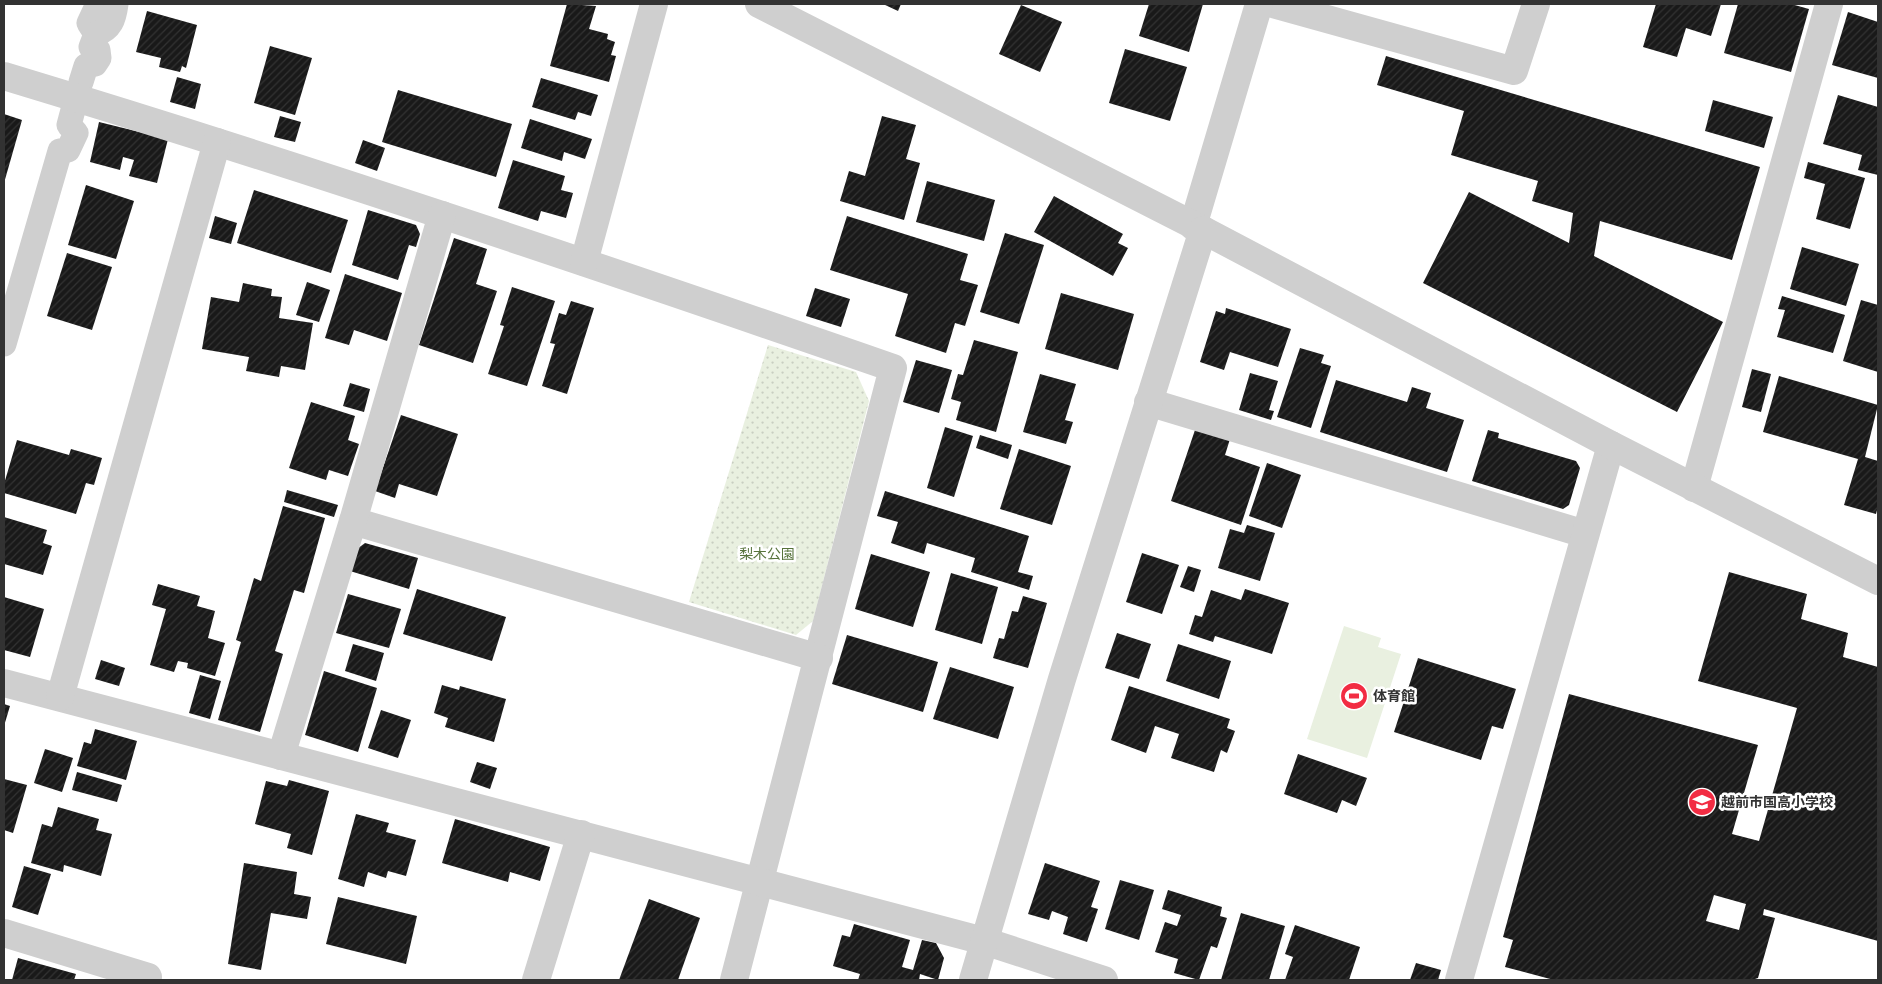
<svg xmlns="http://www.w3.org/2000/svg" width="1882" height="984" font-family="Roboto,'Noto Sans JP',sans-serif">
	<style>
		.grass { fill: #e9f0e0 }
		.park { fill: url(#park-dots) }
		.building { fill: url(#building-hatch); fill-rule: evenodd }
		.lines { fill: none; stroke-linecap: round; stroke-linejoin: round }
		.pedestrian { stroke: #cfcfcf; stroke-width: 25 }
		.minor { stroke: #cfcfcf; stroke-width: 28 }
		.tertiary { stroke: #cfcfcf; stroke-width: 28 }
		.labels { text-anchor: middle; stroke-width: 5; stroke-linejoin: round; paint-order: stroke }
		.park-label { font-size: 14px; fill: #57733b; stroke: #fff }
		.poi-label { font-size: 14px; font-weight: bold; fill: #323232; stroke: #fff; text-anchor: start }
	</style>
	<defs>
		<pattern id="park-dots" width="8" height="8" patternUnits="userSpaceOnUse" patternTransform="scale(1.25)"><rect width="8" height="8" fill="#e9f0e0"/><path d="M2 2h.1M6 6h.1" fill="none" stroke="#c8cec1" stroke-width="1.8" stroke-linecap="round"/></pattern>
		<pattern id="building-hatch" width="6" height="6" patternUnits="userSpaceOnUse" patternTransform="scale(1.25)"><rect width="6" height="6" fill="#191919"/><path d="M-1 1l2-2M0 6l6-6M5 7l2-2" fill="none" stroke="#323232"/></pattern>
	</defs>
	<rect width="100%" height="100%" fill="#fff"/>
	<path class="grass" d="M1344,626L1381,638L1378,647L1401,654L1367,758L1307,739Z"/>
	<path class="park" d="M768,345L856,372L869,401L813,621L796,635L689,602Z"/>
	<g class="building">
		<path d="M567,4L596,6L589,29L608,34L607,39L615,42L611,55L616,56L609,82L550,66Z"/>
		<path d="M883,4H901L898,11Z"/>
		<path d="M1149,4H1203L1189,52L1139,36Z"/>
		<path d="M1656,4H1721L1711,36L1686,28L1677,57L1643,47Z"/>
		<path d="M1738,4H1791L1809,9L1791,72L1724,53Z"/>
		<path d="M1021,5L1062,22L1040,72L999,54Z"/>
		<path d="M147,11L197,25L186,68L182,66L180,72L159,67L161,58L136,52Z"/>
		<path d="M1848,12L1878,22V78L1832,65Z"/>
		<path d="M270,46L312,58L295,115L254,103Z"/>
		<path d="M1125,49L1187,67L1170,121L1109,103Z"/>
		<path d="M1386,56L1760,167L1732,260L1600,221L1594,256L1723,322L1677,412L1423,283L1469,192L1569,243L1573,213L1532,201L1538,181L1451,155L1464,111L1377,85Z"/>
		<path d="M177,77L201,84L195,109L170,102Z"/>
		<path d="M541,78L598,95L591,116L578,112L575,120L532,107Z"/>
		<path d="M398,90L512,124L496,177L382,142Z"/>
		<path d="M1838,95L1878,107V175L1858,170L1862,155L1823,144Z"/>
		<path d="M1713,100L1773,117L1764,148L1705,131Z"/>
		<path d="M4,114L22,120L4,183Z"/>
		<path d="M280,116L301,122L295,142L274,137Z"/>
		<path d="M882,116L916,125L906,159L920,163L904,220L840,201L849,171L865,176Z"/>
		<path d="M530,119L592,139L585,159L564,152L562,161L521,148Z"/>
		<path d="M99,122L168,139L157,183L129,176L134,160L123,157L120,170L90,162Z"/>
		<path d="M363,140L385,148L377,171L355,163Z"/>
		<path d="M513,160L565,176L561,190L573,193L566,218L541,211L538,221L498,208Z"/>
		<path d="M1808,162L1865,178L1850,229L1816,219L1825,184L1804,178Z"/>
		<path d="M927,181L995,200L984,241L916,222Z"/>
		<path d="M86,185L134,201L116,259L68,245Z"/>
		<path d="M254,190L348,220L331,273L237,243Z"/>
		<path d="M1054,196L1123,234L1118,243L1128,248L1113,276L1034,232Z"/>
		<path d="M368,210L416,225L420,234L416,247L409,245L398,280L352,265Z"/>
		<path d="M215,216L237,223L231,244L209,238Z"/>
		<path d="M847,216L968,254L960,280L978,285L965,326L955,323L946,353L895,336L908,294L830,270Z"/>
		<path d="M1005,233L1044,245L1019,324L980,312Z"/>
		<path d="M454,238L487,249L476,284L497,291L473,363L419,345Z"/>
		<path d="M1802,247L1859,264L1846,306L1790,289Z"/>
		<path d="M67,253L112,267L92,330L47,316Z"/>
		<path d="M345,274L402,293L387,341L354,330L349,345L325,338Z"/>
		<path d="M307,282L330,290L319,322L296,315Z"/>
		<path d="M243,283L272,289L271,296L282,297L279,318L313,323L305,370L281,366L279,377L246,371L249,357L202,349L211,297L239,302Z"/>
		<path d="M512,287L555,301L527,386L488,374L504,326L500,325Z"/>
		<path d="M815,288L850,299L841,327L806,316Z"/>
		<path d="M1061,293L1134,314L1118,370L1045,349Z"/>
		<path d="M1782,296L1845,315L1833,353L1777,337L1785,310L1778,309Z"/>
		<path d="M1861,300L1878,305V372L1843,361Z"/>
		<path d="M571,301L594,308L567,394L542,386L555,344L550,343L559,313L566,315Z"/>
		<path d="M1226,308L1291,329L1278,367L1230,352L1224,370L1200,362L1216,311L1225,314Z"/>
		<path d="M974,340L1018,352L996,432L956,420L961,402L951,399L958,374L963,375Z"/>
		<path d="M1300,348L1324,355L1321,363L1331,366L1311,428L1277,417Z"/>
		<path d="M916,360L952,370L939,413L903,402Z"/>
		<path d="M1752,369L1771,374L1761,412L1742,407Z"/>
		<path d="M1250,373L1278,381L1269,410L1274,411L1271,420L1239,410Z"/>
		<path d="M1040,374L1076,384L1065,420L1073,422L1066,444L1023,432Z"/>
		<path d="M1779,376L1878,405L1865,457L1878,461V506L1876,514L1844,505L1858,459L1763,432Z"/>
		<path d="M1336,380L1407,402L1412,387L1431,393L1426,408L1464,420L1447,472L1320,432Z"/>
		<path d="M350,383L370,389L364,412L343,406Z"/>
		<path d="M311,402L355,416L348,440L359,444L348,476L329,470L326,480L289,468Z"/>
		<path d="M401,415L458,434L437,496L399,484L395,498L375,491Z"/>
		<path d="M945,427L973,436L954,497L927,488Z"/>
		<path d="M1196,427L1230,439L1225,455L1260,467L1241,525L1171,501Z"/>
		<path d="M1488,430L1499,433L1498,438L1576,461L1580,468L1569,505L1563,509L1472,481Z"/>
		<path d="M980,435L1012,445L1008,459L976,448Z"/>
		<path d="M17,440L69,455L71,449L102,458L94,485L86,483L76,514L4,493V484Z"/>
		<path d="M1019,449L1071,466L1052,525L1000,509Z"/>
		<path d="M1267,463L1301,475L1282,528L1249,516Z"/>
		<path d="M287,490L338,505L334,517L284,502Z"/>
		<path d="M885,491L1029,536L1018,572L1033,576L1029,590L971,572L975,558L927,543L924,554L891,543L898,522L877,516Z"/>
		<path d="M283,506L325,518L304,593L294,590L275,651L283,654L260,732L218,720L241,642L236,640L254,578L261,581Z"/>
		<path d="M4,517L47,530L43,543L52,546L43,575L4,564Z"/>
		<path d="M1247,525L1275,533L1260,581L1218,568L1230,529L1244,533Z"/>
		<path d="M365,543L418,558L409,589L350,571L357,549Z"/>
		<path d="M1142,553L1179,565L1162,614L1126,602Z"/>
		<path d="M871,554L930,572L913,627L855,609Z"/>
		<path d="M1188,566L1201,570L1194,592L1180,587Z"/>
		<path d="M1729,572L1807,594L1801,619L1848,633L1843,657L1878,667V941L1764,909L1763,915L1775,918L1758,978L1752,980H1554L1505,967L1513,940L1503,937L1569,694L1758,745L1732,834L1759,841L1797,708L1698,681ZM1714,895L1746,904L1739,930L1706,921Z"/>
		<path d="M951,573L998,587L982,644L935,630Z"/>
		<path d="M158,584L200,596L197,606L215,611L208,638L225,643L215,676L187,668L188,663L178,661L174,672L150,665L166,609L152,605Z"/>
		<path d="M417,589L506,617L492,661L403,634Z"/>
		<path d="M1245,589L1289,603L1272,654L1215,636L1213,642L1189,634L1195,615L1202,617L1211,590L1241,600Z"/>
		<path d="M348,594L401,609L389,648L336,633Z"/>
		<path d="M1023,596L1047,603L1028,668L993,658L999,638L1004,639L1012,611L1018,612Z"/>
		<path d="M4,597L44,609L30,657L4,650Z"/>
		<path d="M1117,633L1151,644L1139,679L1105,668Z"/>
		<path d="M847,635L938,662L923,712L832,684Z"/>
		<path d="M353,644L384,653L376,681L345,671Z"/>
		<path d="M1178,644L1231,661L1219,699L1166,681Z"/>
		<path d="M1418,658L1516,689L1503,729L1492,726L1481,760L1394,732Z"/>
		<path d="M101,660L125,668L119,686L95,679Z"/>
		<path d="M950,667L1014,687L998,739L933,719Z"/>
		<path d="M324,671L377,688L358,752L305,735Z"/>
		<path d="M200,675L221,681L210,719L189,713Z"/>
		<path d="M442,685L459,690L460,686L506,699L494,742L445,727L448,718L434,713Z"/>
		<path d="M1129,686L1230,719L1227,728L1235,731L1227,753L1221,750L1214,772L1171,758L1179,734L1155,726L1146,753L1111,740Z"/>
		<path d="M4,704L10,706L4,726Z"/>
		<path d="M381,710L411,720L398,758L368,748Z"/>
		<path d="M95,729L137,741L126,780L77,766L84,742L91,744Z"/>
		<path d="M45,749L73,758L62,792L34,783Z"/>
		<path d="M1298,754L1367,778L1356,806L1342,800L1337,813L1284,794Z"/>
		<path d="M477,762L497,768L490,789L470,782Z"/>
		<path d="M77,772L122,785L117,802L72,790Z"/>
		<path d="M4,779L27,785L13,833L4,830Z"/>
		<path d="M289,780L329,791L312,855L287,848L291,834L255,824L266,781L287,786Z"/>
		<path d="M58,807L99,819L96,830L112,834L101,876L64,865L63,872L31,863L42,824L52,827Z"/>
		<path d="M356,814L389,823L386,832L416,840L406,876L388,871L386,878L368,872L364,887L338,879Z"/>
		<path d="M455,819L550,847L540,881L510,872L508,882L442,863Z"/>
		<path d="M244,863L297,872L294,894L311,897L307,919L271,913L261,970L228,964Z"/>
		<path d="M1045,863L1100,881L1091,907L1098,909L1087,942L1063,934L1068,917L1052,911L1049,920L1028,914Z"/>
		<path d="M24,866L51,874L38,915L12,907Z"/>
		<path d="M1120,880L1154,890L1139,940L1105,929Z"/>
		<path d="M1168,890L1222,907L1220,916L1227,918L1217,948L1211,946L1199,980L1174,973L1178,959L1155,952L1165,922L1177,926L1181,915L1162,909Z"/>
		<path d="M338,897L417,916L406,964L326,944Z"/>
		<path d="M649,899L700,918L678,980H619Z"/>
		<path d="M1241,913L1285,926L1269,980H1221Z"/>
		<path d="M854,924L910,940L902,967L913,970L922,940L936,943L944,958L938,980L920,974L919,980H858L860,974L833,966L842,935L850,937Z"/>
		<path d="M1295,925L1360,947L1349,980H1285L1293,957L1285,954Z"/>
		<path d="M18,958L76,974L74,980H12Z"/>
		<path d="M1416,963L1441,970L1438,980H1410Z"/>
	</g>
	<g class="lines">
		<g class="pedestrian">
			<path d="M96,34L89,23L98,4"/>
			<path d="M81,82L86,66L95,64L99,58L98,50L91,47L96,34C111,29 114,19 116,4"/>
			<path d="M4,344L60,151L68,150L76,133L69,125L73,110"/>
		</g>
		<g class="minor">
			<path d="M1273,4L1514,71L1536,4"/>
			<path d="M4,76C302,166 598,266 893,368L734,980"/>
			<path d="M1193,226L1259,4"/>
			<path d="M584,262L654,4"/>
			<path d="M1148,402L1585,534"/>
			<path d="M1694,488L1829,4"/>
			<path d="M353,521L819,658"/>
			<path d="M4,683L984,941L1104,980"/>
			<path d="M60,697L217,142"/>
			<path d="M281,756L353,521L442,215"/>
			<path d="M4,933L148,977"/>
			<path d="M536,980L581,834"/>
			<path d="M1459,980L1611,445"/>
		</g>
		<g class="tertiary">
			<path d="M759,4L1203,230L1611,445L1878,581"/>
			<path d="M973,980L1062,679L1203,230"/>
		</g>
	</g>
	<defs>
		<g id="stadium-disc" transform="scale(1.4375)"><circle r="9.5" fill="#f22c43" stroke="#fff"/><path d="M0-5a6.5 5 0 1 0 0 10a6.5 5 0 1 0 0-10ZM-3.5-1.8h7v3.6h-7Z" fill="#fff"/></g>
		<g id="school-disc" transform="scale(1.4375)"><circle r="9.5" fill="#f22c43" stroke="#fff"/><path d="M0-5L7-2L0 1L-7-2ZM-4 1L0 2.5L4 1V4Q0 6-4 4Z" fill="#fff"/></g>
	</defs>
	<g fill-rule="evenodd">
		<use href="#stadium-disc" x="1354" y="696"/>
		<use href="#school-disc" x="1702" y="802"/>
	</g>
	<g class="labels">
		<g class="park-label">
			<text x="767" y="559">梨木公園</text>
		</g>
		<g class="poi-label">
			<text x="1373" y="701">体育館</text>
			<text x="1721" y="807">越前市国高小学校</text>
		</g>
	</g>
	<rect width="1882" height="984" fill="none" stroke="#323232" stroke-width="10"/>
</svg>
